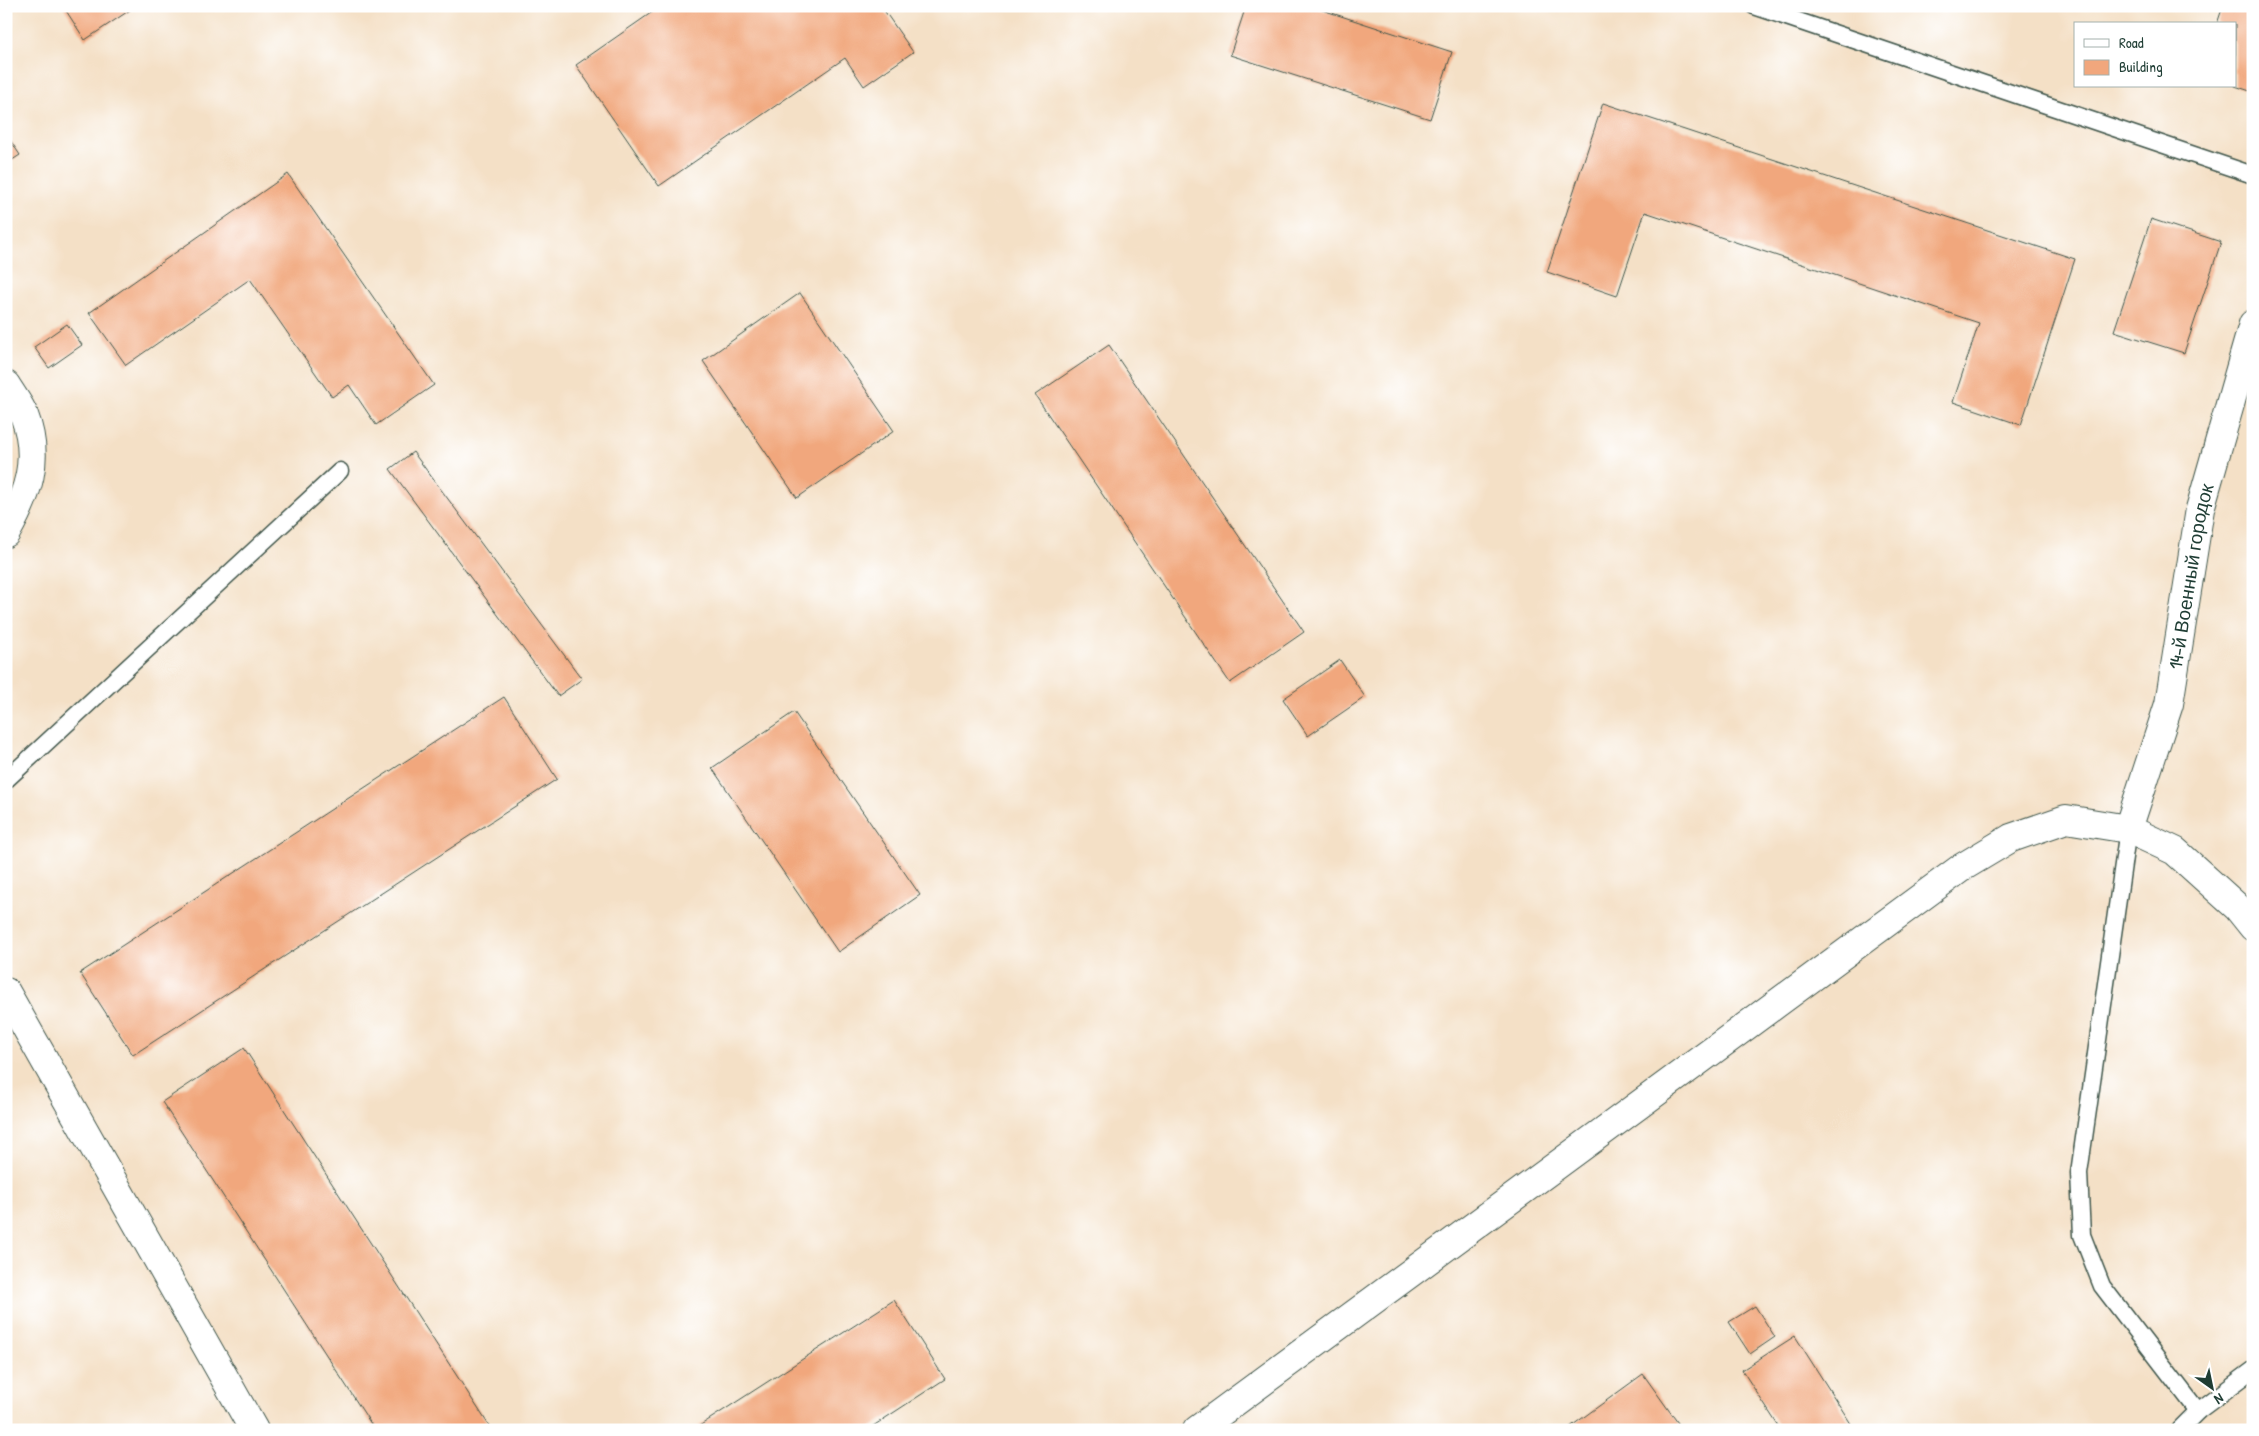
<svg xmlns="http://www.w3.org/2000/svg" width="2259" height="1436" font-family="'Patrick Hand',sans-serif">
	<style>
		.building { fill: #f1a77d }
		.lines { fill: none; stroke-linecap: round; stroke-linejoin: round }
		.service-casing { stroke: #3f554a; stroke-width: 19 }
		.minor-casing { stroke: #3f554a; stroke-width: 30 }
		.service { stroke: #fff; stroke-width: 16 }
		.minor { stroke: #fff; stroke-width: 28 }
		.labels { text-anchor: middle; stroke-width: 4.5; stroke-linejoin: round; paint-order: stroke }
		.street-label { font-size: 19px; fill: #1f3d34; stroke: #fff }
	</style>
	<rect width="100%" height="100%" fill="#fff"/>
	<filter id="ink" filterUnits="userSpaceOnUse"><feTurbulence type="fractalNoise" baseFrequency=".02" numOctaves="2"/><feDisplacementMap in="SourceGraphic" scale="10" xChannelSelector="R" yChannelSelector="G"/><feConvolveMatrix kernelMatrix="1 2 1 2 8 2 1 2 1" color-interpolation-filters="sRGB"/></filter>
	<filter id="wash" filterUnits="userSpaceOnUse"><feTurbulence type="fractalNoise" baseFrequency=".0096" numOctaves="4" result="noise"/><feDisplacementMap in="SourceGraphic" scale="20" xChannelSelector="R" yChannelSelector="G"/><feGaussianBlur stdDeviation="1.12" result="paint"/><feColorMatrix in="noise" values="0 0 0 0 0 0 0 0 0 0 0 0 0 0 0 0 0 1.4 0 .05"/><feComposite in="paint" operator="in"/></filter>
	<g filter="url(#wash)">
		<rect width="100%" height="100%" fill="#f4e0c6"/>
		<g id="blocks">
			<g class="building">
				<path d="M63,6H136L85,40Z"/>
				<path d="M661,6H881L913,52L864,86L845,58L659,186L576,65Z"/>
				<path d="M1246,6H1310L1452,52L1430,119L1230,55Z"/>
				<path d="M2223,6H2253V92L2235,86V24H2217Z"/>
				<path d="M1603,103L2075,259L2021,425L1953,402L1979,323L1645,212L1617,296L1547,272Z"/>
				<path d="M6,134L20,155L6,164Z"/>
				<path d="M288,174L434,385L376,425L349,385L332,397L250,279L126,365L89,313Z"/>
				<path d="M2151,219L2221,242L2184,353L2114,331Z"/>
				<path d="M800,293L894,431L797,498L703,361Z"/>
				<path d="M67,324L82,345L49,368L34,347Z"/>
				<path d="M1109,345L1304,632L1230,683L1035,395Z"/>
				<path d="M413,452L582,679L558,696L390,469Z"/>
				<path d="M1340,660L1365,697L1308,736L1283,699Z"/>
				<path d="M504,697L557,779L133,1055L80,973Z"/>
				<path d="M794,712L920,895L838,952L712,768Z"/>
				<path d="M244,1048L492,1430H375L162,1102Z"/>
				<path d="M894,1300L945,1379L867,1430H693Z"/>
				<path d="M1755,1306L1775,1337L1750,1354L1729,1322Z"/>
				<path d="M1795,1336L1855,1430H1781L1742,1370Z"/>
				<path d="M1643,1374L1683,1430H1566Z"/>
			</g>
		</g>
	</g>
	<g filter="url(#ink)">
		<use href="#blocks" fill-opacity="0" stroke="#3f554a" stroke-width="1"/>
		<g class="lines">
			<g class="service-casing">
				<g id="service">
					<path d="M1754,6L2253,175"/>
					<path d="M6,780L340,471"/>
					<path d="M2128,829L2079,1173L2082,1235L2102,1286L2198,1411"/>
					<path d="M2179,1430L2198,1411L2253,1370"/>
				</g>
			</g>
			<g class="minor-casing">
				<g id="minor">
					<path d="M6,385C12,395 20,405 24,415C41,459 28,494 6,533"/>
					<path id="s1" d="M2128,829L2169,704L2200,509L2253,324"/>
					<path d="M6,992L254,1430"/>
					<path d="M1197,1430L1961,868L2011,838L2066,819L2128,829L2175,851L2237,907L2253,927"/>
				</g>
			</g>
			<use href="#service" class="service"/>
			<use href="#minor" class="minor"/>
		</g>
	</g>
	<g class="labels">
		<g class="street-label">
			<text dy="7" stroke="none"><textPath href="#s1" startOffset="261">14-й Военный городок</textPath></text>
		</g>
	</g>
	<rect width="2259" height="1436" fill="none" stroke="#fff" stroke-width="25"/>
	<rect x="2074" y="22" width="162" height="65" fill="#ffffff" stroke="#a5b1ae"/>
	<rect x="2084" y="39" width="25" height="8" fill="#ffffff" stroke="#a5b1ae"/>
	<text x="2119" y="48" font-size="15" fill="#1f3d34">Road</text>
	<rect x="2084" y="60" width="25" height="15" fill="#f1a77d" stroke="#a5b1ae"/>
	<text x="2119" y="72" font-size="15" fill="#1f3d34">Building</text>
	<g transform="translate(2212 1388) rotate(147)" stroke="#ffffff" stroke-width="4" paint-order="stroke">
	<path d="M0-4L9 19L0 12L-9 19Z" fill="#1f3d34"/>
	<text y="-8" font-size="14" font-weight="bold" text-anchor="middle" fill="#1f3d34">N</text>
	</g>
</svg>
